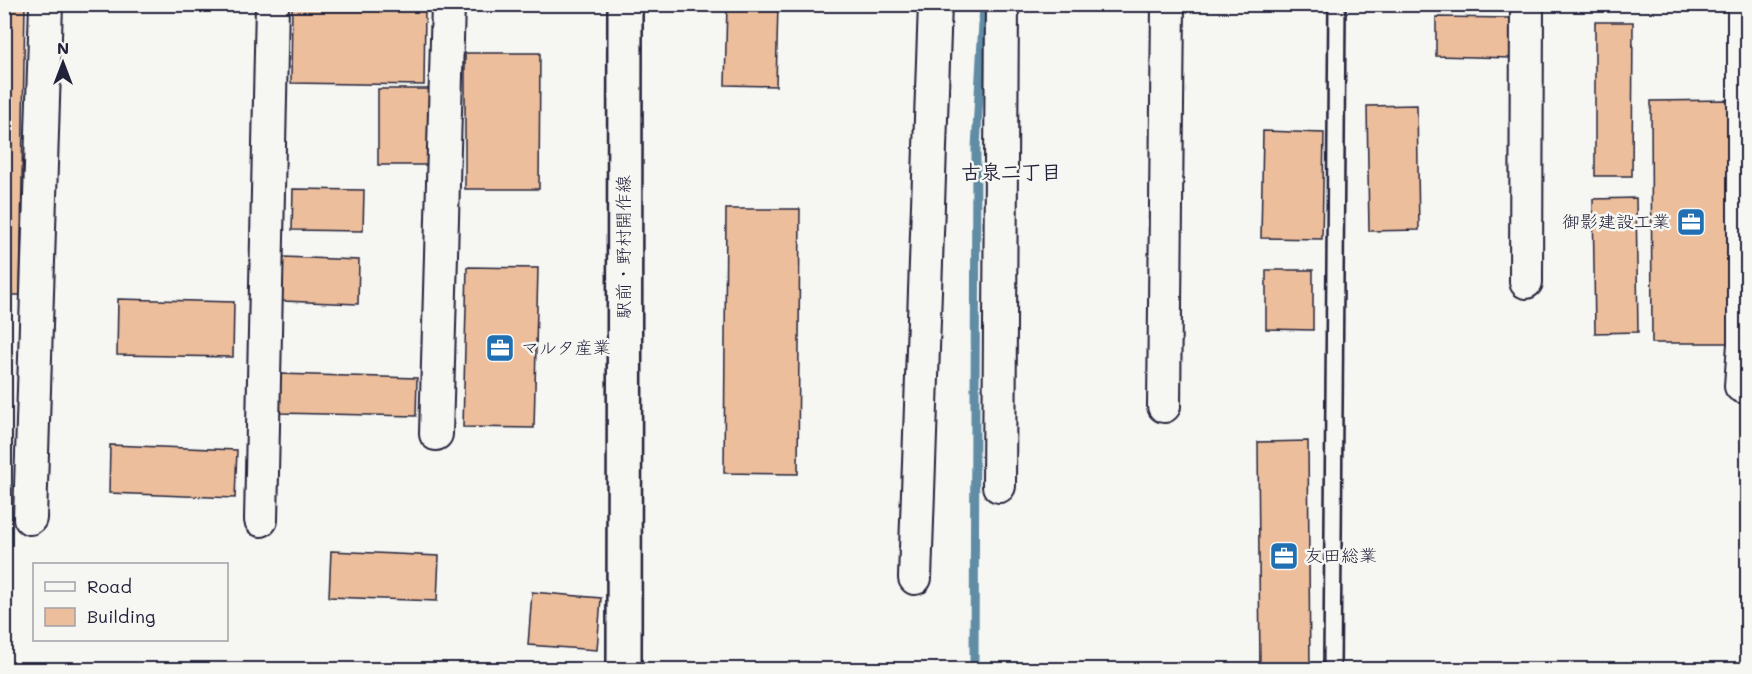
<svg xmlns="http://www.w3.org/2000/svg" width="1752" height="674" font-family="Mali,'Klee One',sans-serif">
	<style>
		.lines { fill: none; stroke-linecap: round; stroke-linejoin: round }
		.stream { stroke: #618ca5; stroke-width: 9 }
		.building { fill: #ecbe9c; stroke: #22223b; stroke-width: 1.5 }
		.service-casing { stroke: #22223b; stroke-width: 20 }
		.minor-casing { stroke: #22223b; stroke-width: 36 }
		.tertiary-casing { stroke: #22223b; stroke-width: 38 }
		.service { stroke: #f6f6f2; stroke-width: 15 }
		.minor { stroke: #f6f6f2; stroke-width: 32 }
		.tertiary { stroke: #f6f6f2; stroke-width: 33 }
		.labels { text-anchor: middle; stroke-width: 5; stroke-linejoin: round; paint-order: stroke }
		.poi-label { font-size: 18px; fill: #22223b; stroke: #f6f6f2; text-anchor: start }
		.street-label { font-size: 18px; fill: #22223b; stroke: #f6f6f2 }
		.neighbourhood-label { font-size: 20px; font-weight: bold; fill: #22223b; stroke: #f6f6f2 }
	</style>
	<rect width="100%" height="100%" fill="#f6f6f2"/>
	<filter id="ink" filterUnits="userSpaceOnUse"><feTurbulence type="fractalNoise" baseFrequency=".0167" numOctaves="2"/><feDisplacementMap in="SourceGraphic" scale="12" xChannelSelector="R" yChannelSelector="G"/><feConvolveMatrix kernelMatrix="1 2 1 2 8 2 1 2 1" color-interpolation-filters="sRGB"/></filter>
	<g filter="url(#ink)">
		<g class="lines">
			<path class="stream" d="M974,670L976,148L984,4"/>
		</g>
		<g class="building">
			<path d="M4,4H25L20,295H4Z"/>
			<path d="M292,4H416L425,8L424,85L291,83Z"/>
			<path d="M727,4H778L776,86L725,85Z"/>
			<path d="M1436,17L1513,18L1512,58L1436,56Z"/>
			<path d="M1595,22H1633L1632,176H1595Z"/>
			<path d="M465,53H540L539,189H465Z"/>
			<rect x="378" y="89" width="53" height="76"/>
			<path d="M1729,100V343H1652L1651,101Z"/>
			<path d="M1417,105L1419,230L1369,231L1367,106Z"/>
			<path d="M1263,131L1324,133L1322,239L1261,238Z"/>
			<path d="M293,189L364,190L363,231L292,230Z"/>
			<path d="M1636,198L1638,332L1595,333L1593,199Z"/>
			<path d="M726,209H800L798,474L724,473Z"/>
			<path d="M283,257L359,260L358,304L282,301Z"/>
			<path d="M467,267L538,268L534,428L463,427Z"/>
			<path d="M1266,270H1313V330L1266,329Z"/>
			<path d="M118,299L234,302L233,357L117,355Z"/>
			<path d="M279,374L417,378L416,416L278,413Z"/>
			<path d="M1308,441L1310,670H1260L1258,442Z"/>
			<path d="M110,445L237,450L235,498L109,493Z"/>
			<path d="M331,551L439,556L437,601L329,597Z"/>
			<path d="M532,592L601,598L597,650L528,645Z"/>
			<path d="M531,666L566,667V670H531Z"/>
		</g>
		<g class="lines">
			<g class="service-casing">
				<path id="service" d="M1332,670L1337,4"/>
			</g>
			<g class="minor-casing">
				<g id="minor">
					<path d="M1526,282L1527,4"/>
					<path d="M1741,386L1744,344V4"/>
					<path d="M1164,406L1168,4"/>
					<path d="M436,434L448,4"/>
					<path d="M999,486L1002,4"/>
					<path d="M30,518L46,4"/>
					<path d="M261,520L272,4"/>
					<path d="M915,578L935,4"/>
				</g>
			</g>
			<g class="tertiary-casing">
				<path id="tertiary" d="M624,670L625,4"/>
			</g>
			<use href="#service" class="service"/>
			<use href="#minor" class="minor"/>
			<use href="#tertiary" class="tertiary"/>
		</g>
	</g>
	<defs>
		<g id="office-square" transform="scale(1.5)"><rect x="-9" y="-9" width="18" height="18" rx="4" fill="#1f6fb2" stroke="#f6f6f2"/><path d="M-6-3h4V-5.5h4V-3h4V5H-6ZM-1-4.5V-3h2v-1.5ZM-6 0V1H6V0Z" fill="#fff"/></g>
	</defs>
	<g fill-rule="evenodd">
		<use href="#office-square" x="1691" y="222"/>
		<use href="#office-square" x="500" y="348"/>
		<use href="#office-square" x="1284" y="556"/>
	</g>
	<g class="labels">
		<g class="poi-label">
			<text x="1670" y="228" text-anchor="end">御影建設工業</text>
			<text x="521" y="354">マルタ産業</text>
			<text x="1305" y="562">友田総業</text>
		</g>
		<g class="street-label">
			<text transform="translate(624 247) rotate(-90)" y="6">駅前・野村開作線</text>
		</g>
		<g class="neighbourhood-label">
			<text x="1011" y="179">古泉二丁目</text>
		</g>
	</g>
	<rect width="1752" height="674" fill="none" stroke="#f6f6f2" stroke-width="24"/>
	<rect x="12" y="12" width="1728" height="650" fill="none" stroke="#22223b" stroke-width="2" filter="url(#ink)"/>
	<rect x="33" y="563" width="195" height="78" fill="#f6f6f2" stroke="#a1a1a9" stroke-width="1.5"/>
	<rect x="45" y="582" width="30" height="9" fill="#f6f6f2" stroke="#a1a1a9" stroke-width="1.5"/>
	<text x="87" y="593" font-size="18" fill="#22223b">Road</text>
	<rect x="45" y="608" width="30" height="18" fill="#ecbe9c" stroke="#a1a1a9" stroke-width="1.5"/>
	<text x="87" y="623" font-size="18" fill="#22223b">Building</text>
	<g transform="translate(63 63)" stroke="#f6f6f2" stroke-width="4.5" paint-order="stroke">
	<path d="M0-4.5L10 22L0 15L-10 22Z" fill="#22223b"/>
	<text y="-9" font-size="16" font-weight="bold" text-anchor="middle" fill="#22223b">N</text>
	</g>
</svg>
